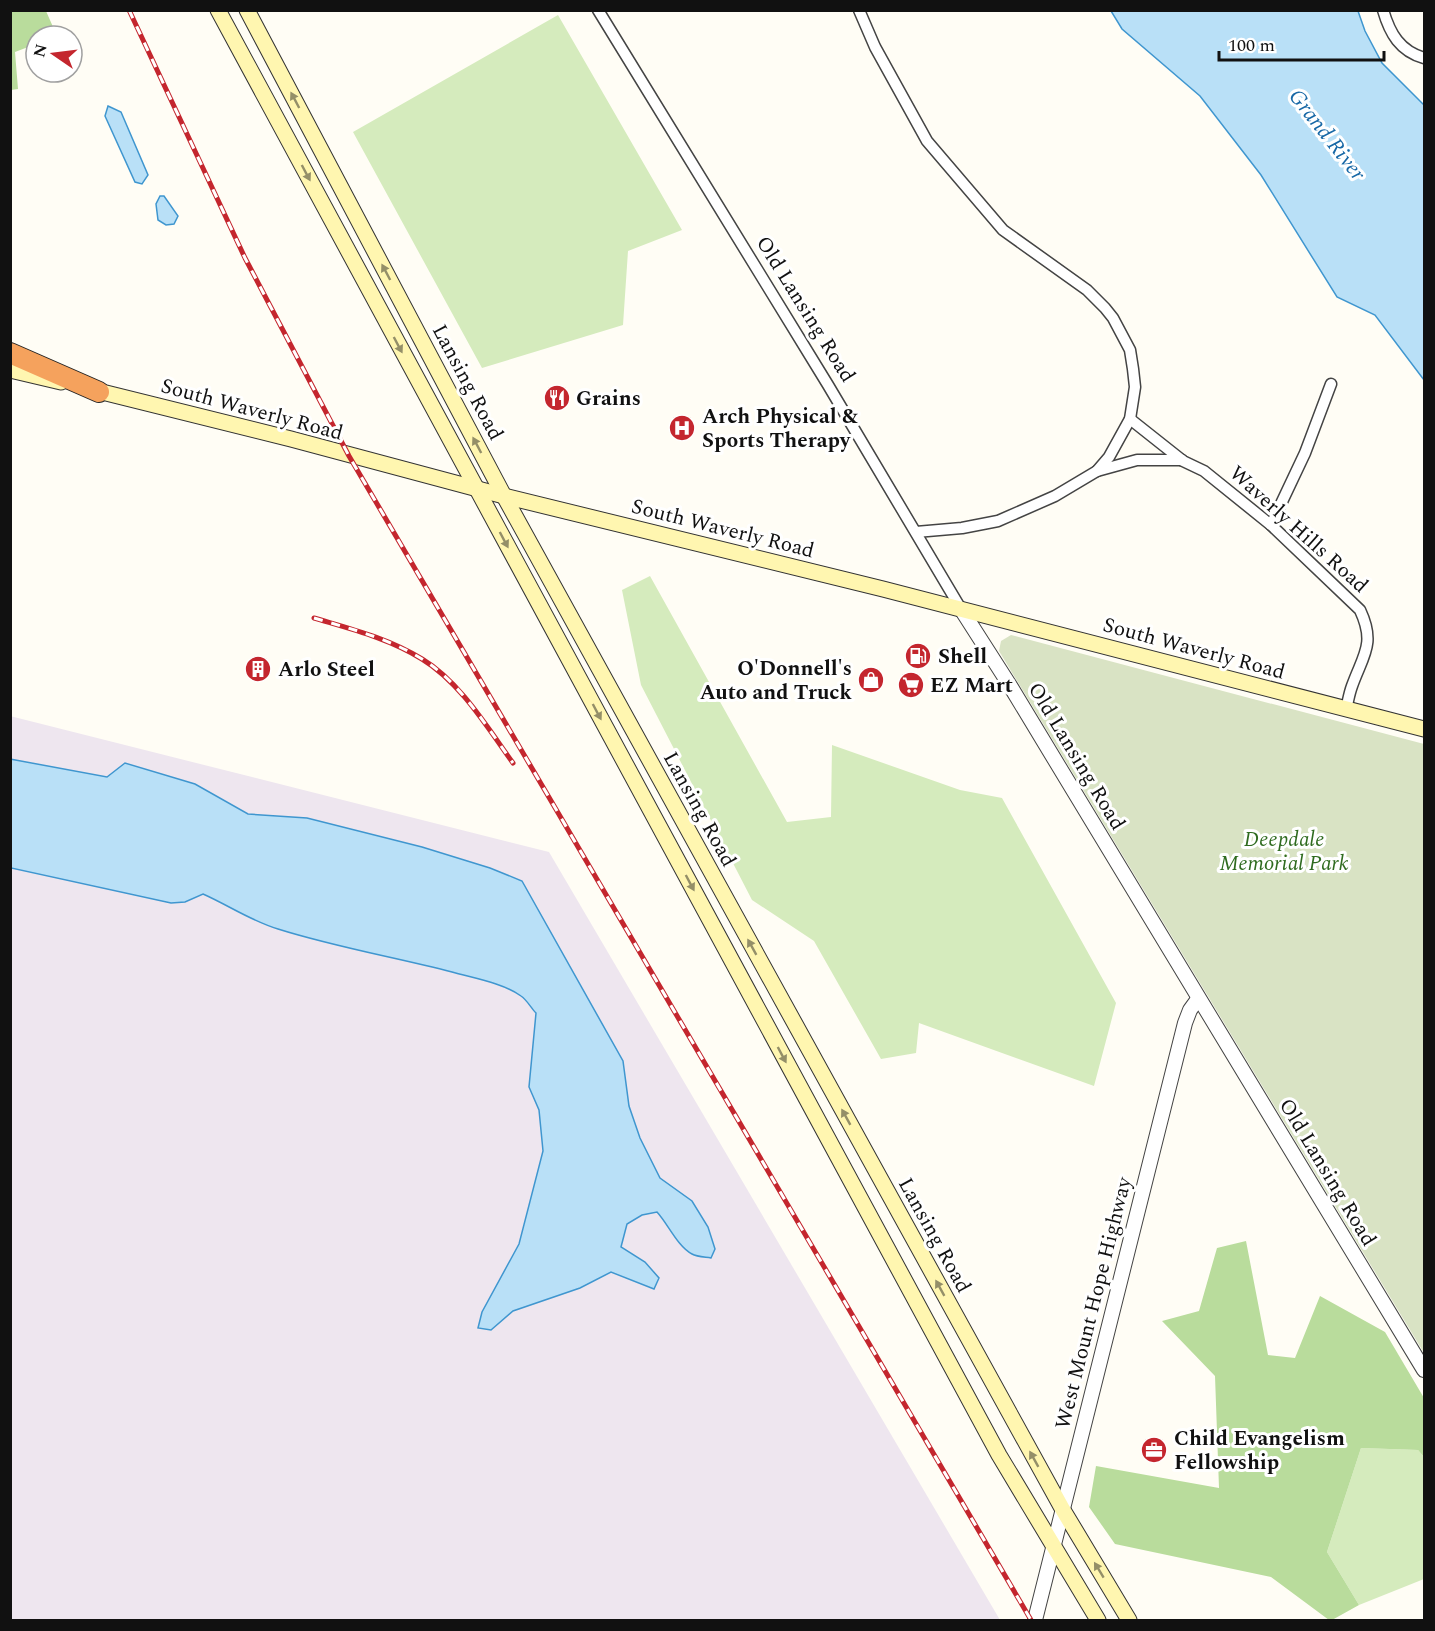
<svg xmlns="http://www.w3.org/2000/svg" width="1435" height="1631" font-family="Spectral,serif">
	<style>
		.industrial { fill: #eee6ef }
		.green { fill: #d5ebbd }
		.forest { fill: #b9dc9c }
		.cemetery { fill: #d9e3c4 }
		.water { fill: #b9e0f7; stroke: #3f96cf; stroke-width: 1.5 }
		.lines { fill: none; stroke-linecap: round; stroke-linejoin: round }
		.minor-casing { stroke: #444; stroke-width: 13 }
		.tertiary-casing { stroke: #444; stroke-width: 16 }
		.secondary-casing { stroke: #333; stroke-width: 17 }
		.motorway-casing { stroke: #222; stroke-width: 22 }
		.minor { stroke: #fff; stroke-width: 10 }
		.tertiary { stroke: #fff; stroke-width: 14 }
		.secondary { stroke: #fff6b0; stroke-width: 15 }
		.motorway { stroke: #f5a25d; stroke-width: 20 }
		.rail-casing { stroke: #c4262e; stroke-width: 5 }
		.rail { stroke: #fff; stroke-width: 3; stroke-dasharray: 9; stroke-linecap: butt }
		.oneway { fill: #948f68 }
		.labels { text-anchor: middle; stroke-width: 6; stroke-linejoin: round; paint-order: stroke }
		.street-label { font-size: 21px; fill: #111; stroke: #fff }
		.poi-label { font-size: 21px; font-weight: bold; fill: #111; stroke: #fff; text-anchor: start }
		.park-label { font-size: 21px; font-style: italic; fill: #2f6b1f; stroke: #fff }
		.water-label { font-size: 22px; font-style: italic; fill: #1768a6; stroke: #fff }
	</style>
	<rect width="100%" height="100%" fill="#fffdf5"/>
	<path class="industrial" d="M10,716L549,852L1000,1620H11Z"/>
	<g class="green">
		<path d="M558,15L682,230L628,251L623,325L482,368L353,132Z"/>
		<path d="M650,576L787,822L831,817L832,745L960,790L1002,798L1116,1003L1094,1086L919,1023L916,1053L881,1059L814,941L752,900L641,685L622,590Z"/>
		<path d="M1361,1448L1418,1450L1424,1457V1579L1359,1605L1327,1552Z"/>
	</g>
	<g class="forest">
		<path d="M10,11H46L57,36H36V44L15,52L18,89L11,90Z"/>
		<path d="M1246,1241L1268,1355L1295,1358L1320,1296L1385,1332L1424,1398V1457L1418,1450L1361,1448L1327,1552L1359,1605L1332,1620H1329L1271,1577L1115,1544L1089,1507L1096,1466L1219,1488L1215,1376L1162,1321L1199,1311L1217,1248Z"/>
	</g>
	<path class="cemetery" d="M1011,635L1424,744V1353L999,651L1001,641Z"/>
	<g class="water">
		<path d="M1111,11H1358L1365,31L1382,63L1424,105V380L1375,315L1337,297L1261,175L1200,96L1122,29Z"/>
		<path d="M108,106L121,112L148,175L142,184L135,182L105,116Z"/>
		<path d="M160,196H164L178,216L174,224L166,225L158,220L156,204Z"/>
		<path d="M10,759L107,777L125,763L195,784L248,814L307,818L422,847L490,868L522,881L623,1061L629,1106L640,1138L660,1178L692,1201L708,1227L715,1249L711,1258C705,1257 697,1257 692,1254C678,1247 668,1224 657,1212L642,1215L627,1224L621,1247L645,1262L659,1278L654,1289L611,1272L580,1288L513,1311L491,1330L478,1328L482,1312L519,1244L543,1151L539,1110L529,1087L536,1013C531,1008 527,1000 521,996C503,983 473,978 452,972C394,957 335,947 278,929C251,921 228,905 203,894L185,902L171,903L11,868Z"/>
	</g>
	<g class="lines">
		<g class="minor-casing">
			<g id="minor">
				<path d="M598,10L828,385L961,609"/>
				<path d="M859,10L875,47L927,141L1003,230L1087,290L1105,308L1113,318L1130,350L1133,369L1135,387L1130,419L1109,457L1097,471L1055,496L998,521L962,528L916,532"/>
				<path d="M1383,10C1390,34 1400,51 1424,58"/>
				<path d="M1130,419L1183,461L1204,471L1271,525L1360,610C1376,644 1363,655 1352,686C1349,694 1348,702 1346,709"/>
				<path d="M1097,471L1137,460H1182"/>
				<path d="M1271,525L1305,453L1331,384"/>
			</g>
		</g>
		<g class="tertiary-casing">
			<g id="tertiary">
				<path d="M961,609L1009,684L1424,1370"/>
				<path d="M1035,1620L1185,1023L1190,1010L1198,999"/>
			</g>
		</g>
		<g class="secondary-casing">
			<g id="secondary">
				<path d="M218,10L999,1455L1098,1620"/>
				<path d="M247,10L504,496L1063,1510L1129,1620"/>
				<path d="M10,370L61,382"/>
				<path d="M90,389L291,439L504,496L883,589L1424,729"/>
			</g>
		</g>
		<g class="motorway-casing">
			<path id="motorway" d="M10,353L99,392"/>
		</g>
		<use href="#minor" class="minor"/>
		<use href="#tertiary" class="tertiary"/>
		<use href="#secondary" class="secondary"/>
		<use href="#motorway" class="motorway"/>
		<g class="rail-casing">
			<g id="rail">
				<path d="M129,10L245,258L349,456L1031,1620"/>
				<path d="M314,618C351,629 388,638 422,659C460,682 487,727 513,763"/>
			</g>
		</g>
		<use href="#rail" class="rail"/>
	</g>
	<defs><path id="oneway-solid" d="M-6-.8H1V-3.2L6.5 0L1 3.2V.8H-6Z" transform="scale(1.5)"/></defs>
	<g class="oneway">
		<use href="#oneway-solid" transform="translate(295 100) rotate(-118)"/>
		<use href="#oneway-solid" transform="translate(306 173) rotate(62)"/>
		<use href="#oneway-solid" transform="translate(386 272) rotate(-118)"/>
		<use href="#oneway-solid" transform="translate(398 345) rotate(62)"/>
		<use href="#oneway-solid" transform="translate(477 445) rotate(-118)"/>
		<use href="#oneway-solid" transform="translate(504 540) rotate(62)"/>
		<use href="#oneway-solid" transform="translate(597 712) rotate(62)"/>
		<use href="#oneway-solid" transform="translate(690 883) rotate(62)"/>
		<use href="#oneway-solid" transform="translate(752 947) rotate(-119)"/>
		<use href="#oneway-solid" transform="translate(782 1055) rotate(62)"/>
		<use href="#oneway-solid" transform="translate(846 1117) rotate(-119)"/>
		<use href="#oneway-solid" transform="translate(940 1288) rotate(-119)"/>
		<use href="#oneway-solid" transform="translate(1034 1459) rotate(-119)"/>
		<use href="#oneway-solid" transform="translate(1099 1570) rotate(-121)"/>
	</g>
	<defs>
		<g id="restaurant-disc" transform="scale(1.35)"><circle r="9.5" fill="#c4262e" stroke="#fff"/><path d="M-5-6h1v4h1v-4h1v4h1v-4h1v5L-1.5 .5V6h-2V.5L-5-1ZM5-6V6H3V1.5H1.5Q1.5-4 5-6Z" fill="#fff"/></g>
		<g id="hospital-disc" transform="scale(1.35)"><circle r="9.5" fill="#c4262e" stroke="#fff"/><path d="M-5-5h3v3.5h4V-5h3V5h-3V1.5h-4V5h-3Z" fill="#fff"/></g>
		<g id="fuel-disc" transform="scale(1.35)"><circle r="9.5" fill="#c4262e" stroke="#fff"/><path d="M-5.5-6h7V0h2V4h1.3V-2.5L3-4.5l.8-.8L6-3V5H2.5V1h-1V6h-7ZM-4.2-4.7v3.2H.2V-4.7Z" fill="#fff"/></g>
		<g id="building-disc" transform="scale(1.35)"><circle r="9.5" fill="#c4262e" stroke="#fff"/><path d="M-4-6H4V6H1V3H-1V6H-4ZM-2.5-4.3h1.7v1.8h-1.7ZM.8-4.3h1.7v1.8H.8ZM-2.5-1h1.7V.8h-1.7ZM.8-1h1.7V.8H.8Z" fill="#fff"/></g>
		<g id="shop-disc" transform="scale(1.35)"><circle r="9.5" fill="#c4262e" stroke="#fff"/><path d="M-5-2.5h2.3a2.7 3.5 0 0 1 5.4 0H5L5.5 6h-11ZM-1.5-2.5h3a1.5 2.3 0 0 0-3 0Z" fill="#fff"/></g>
		<g id="supermarket-disc" transform="scale(1.35)"><circle r="9.5" fill="#c4262e" stroke="#fff"/><path d="M-6-5.5h2.5l.6 2H6L4.5 2H-2.5L-4.4-4H-6ZM-1.5 3.2a1.3 1.3 0 1 0 .1 0ZM3 3.2a1.3 1.3 0 1 0 .1 0Z" fill="#fff"/></g>
		<g id="office-disc" transform="scale(1.35)"><circle r="9.5" fill="#c4262e" stroke="#fff"/><path d="M-6-3h4V-5.5h4V-3h4V5H-6ZM-1-4.5V-3h2v-1.5ZM-6 0V1H6V0Z" fill="#fff"/></g>
	</defs>
	<g fill-rule="evenodd">
		<use href="#restaurant-disc" x="557" y="398"/>
		<use href="#hospital-disc" x="682" y="428"/>
		<use href="#fuel-disc" x="918" y="656"/>
		<use href="#building-disc" x="258" y="669"/>
		<use href="#shop-disc" x="871" y="680"/>
		<use href="#supermarket-disc" x="911" y="685"/>
		<use href="#office-disc" x="1154" y="1450"/>
	</g>
	<g class="labels">
		<g class="street-label">
			<text transform="translate(806 309) rotate(58)" y="7">Old Lansing Road</text>
			<text transform="translate(468 382) rotate(62)" y="7">Lansing Road</text>
			<text transform="translate(252 409) rotate(15)" y="7">South Waverly Road</text>
			<text transform="translate(723 528) rotate(14)" y="7">South Waverly Road</text>
			<text transform="translate(1299 529) rotate(42)" y="7">Waverly Hills Road</text>
			<text transform="translate(1194 648) rotate(15)" y="7">South Waverly Road</text>
			<text transform="translate(1077 756) rotate(59)" y="7">Old Lansing Road</text>
			<text transform="translate(700 809) rotate(61)" y="7">Lansing Road</text>
			<text transform="translate(1328 1172) rotate(59)" y="7">Old Lansing Road</text>
			<text transform="translate(935 1235) rotate(61)" y="7">Lansing Road</text>
			<text transform="translate(1093 1303) rotate(-76)" y="7">West Mount Hope Highway</text>
		</g>
		<g class="poi-label">
			<text x="576" y="405">Grains</text>
			<text x="702" y="423">Arch Physical &amp;<tspan x="702" dy="24">Sports Therapy</tspan></text>
			<text x="938" y="663">Shell</text>
			<text x="852" y="675" text-anchor="end">O'Donnell's<tspan x="852" dy="24">Auto and Truck</tspan></text>
			<text x="278" y="676">Arlo Steel</text>
			<text x="930" y="692">EZ Mart</text>
			<text x="1174" y="1445">Child Evangelism<tspan x="1174" dy="24">Fellowship</tspan></text>
		</g>
		<g class="park-label">
			<text x="1284" y="846">Deepdale<tspan x="1284" dy="24">Memorial Park</tspan></text>
		</g>
		<g class="water-label">
			<text transform="translate(1328 134) rotate(52)" y="8">Grand River</text>
		</g>
	</g>
	<rect width="1435" height="1631" fill="none" stroke="#111111" stroke-width="24"/>
	<g transform="translate(54 54) rotate(284)"><circle r="28" fill="#ffffff" stroke="#a0a0a0" stroke-width="1.5"/>
	<path d="M0-4.5L10 22L0 15L-10 22Z" fill="#c4262e"/>
	<text y="-9" font-size="16" font-weight="bold" text-anchor="middle" fill="#111111">N</text>
	</g>
	<path d="M1219 51v9h165v-9" fill="none" stroke="#111111" stroke-width="3"/>
	<text x="1228" y="51" font-size="18" fill="#111111" stroke="#ffffff" stroke-width="4.5" paint-order="stroke">100 m</text>
</svg>
